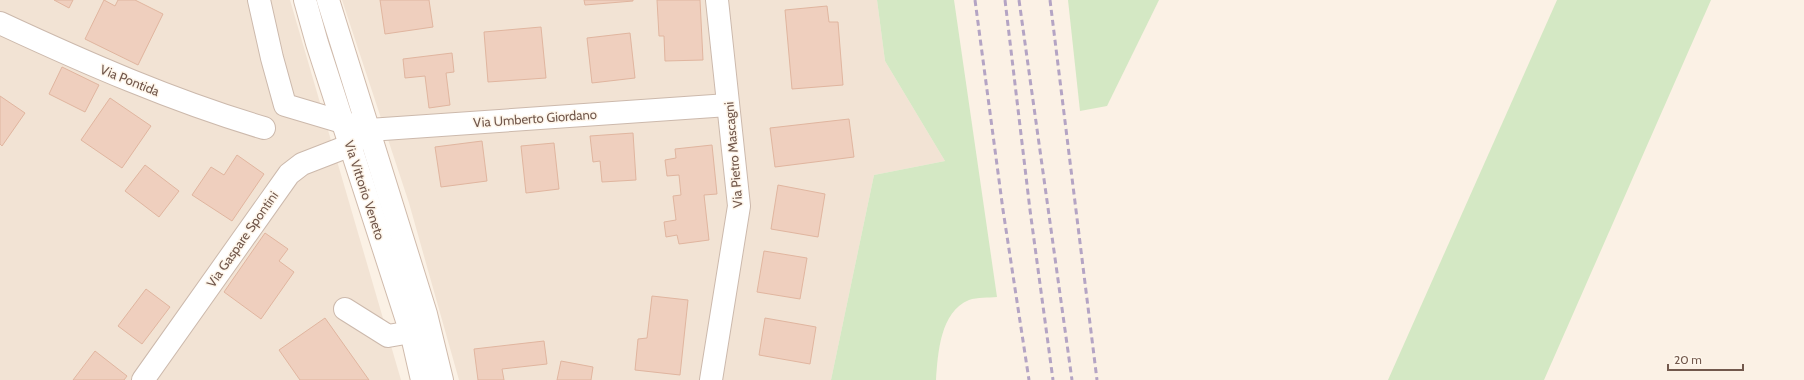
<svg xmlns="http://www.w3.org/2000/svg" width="1804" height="380" font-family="Cabin,sans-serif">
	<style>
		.residential { fill: #f2e3d4 }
		.green { fill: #d4e8c4 }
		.building { fill: #efcfbe; stroke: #e0b59f }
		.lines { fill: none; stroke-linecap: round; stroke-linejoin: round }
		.street-casing { stroke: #ccb9ac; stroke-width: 24 }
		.secondary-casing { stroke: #d0bbac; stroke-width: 24 }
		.street { stroke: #fff; stroke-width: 22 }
		.secondary { stroke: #fff; stroke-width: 22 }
		.rail { stroke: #b4a4c4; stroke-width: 3; stroke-dasharray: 6 4; stroke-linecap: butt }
		.labels { text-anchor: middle; stroke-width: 3; stroke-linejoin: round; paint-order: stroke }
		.street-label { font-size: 13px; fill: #72584c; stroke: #fef6eb }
	</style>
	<rect width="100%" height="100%" fill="#fbf1e5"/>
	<g class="residential">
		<path d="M0,0H290L401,380H0Z"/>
		<path d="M342,0H877L885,61L945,161L874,175L831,380H459L409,203Z"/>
	</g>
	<g class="green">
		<path d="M877,0H954L997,297C989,298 977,297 969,300C940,312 938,353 936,380H831L874,175L945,161L885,61Z"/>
		<path d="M1068,0H1159L1107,106L1080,111Z"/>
		<path d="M1557,0H1711L1544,380H1388Z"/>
	</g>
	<g class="building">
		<path d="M54,0H73L69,8Z"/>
		<path d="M104,0L115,6L118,0H135L163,14L138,65L85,39Z"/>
		<path d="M380,0H429L433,27L385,34Z"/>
		<path d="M584,0H633V1L585,5Z"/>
		<path d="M657,0H700L703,60L665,61L664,36H659Z"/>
		<path d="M827,6L829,22H838L843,85L792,89L785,10Z"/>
		<path d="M541,27L546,78L488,82L484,32Z"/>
		<path d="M630,33L635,78L592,83L587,38Z"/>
		<path d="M452,53L454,72L446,73L450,105L429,108L425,76L405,78L403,59Z"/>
		<path d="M62,67L99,85L85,112L49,94Z"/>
		<path d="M0,96L25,113L2,146L0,144Z"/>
		<path d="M110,98L151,126L122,168L81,140Z"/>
		<path d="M849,119L854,157L775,167L770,128Z"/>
		<path d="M633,133L636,180L602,182L600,161L593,162L590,136Z"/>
		<path d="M482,141L487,181L441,187L435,147Z"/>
		<path d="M554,143L559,189L526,193L521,146Z"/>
		<path d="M712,145L717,194L704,195L709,240L679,244L677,235L666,237L664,222L676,220L673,196L681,195L679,175L667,176L665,160L676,158L675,149Z"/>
		<path d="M237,155L264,174L232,221L192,195L211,167L224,175Z"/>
		<path d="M145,165L179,191L159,217L125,191Z"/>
		<path d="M778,185L825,194L818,237L771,229Z"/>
		<path d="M265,233L288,249L279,261L294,272L261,319L224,292Z"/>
		<path d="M764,251L807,258L800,299L757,292Z"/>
		<path d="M146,289L170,307L142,344L118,326Z"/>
		<path d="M652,296L688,300L680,375L635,370L638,339L647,338Z"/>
		<path d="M325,318L369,380H300L279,350Z"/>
		<path d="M765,318L816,327L810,364L759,355Z"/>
		<path d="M544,341L547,364L502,369L504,380H478L474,349Z"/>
		<path d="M95,351L127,376L124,380H73Z"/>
		<path d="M561,361L593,367L591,380H557Z"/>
	</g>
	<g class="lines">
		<g class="street-casing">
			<g id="street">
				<path d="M259,0L272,58L285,105L369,130L728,105"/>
				<path d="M0,23C86,63 173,101 264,128"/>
				<path d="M345,309L388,336L411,332"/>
				<path d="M143,380L289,174L302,164L351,145L364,132"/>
				<path d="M711,380L739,206L717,0"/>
			</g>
		</g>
		<g class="secondary-casing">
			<g id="secondary">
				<path d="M305,0L317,43L412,336L422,380"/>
				<path d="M328,0L426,314L442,380"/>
			</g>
		</g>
		<use href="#street" class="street"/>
		<use href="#secondary" class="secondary"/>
		<g class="rail">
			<path d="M975,0L1003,210L1029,380"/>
			<path d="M1005,0L1030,210L1053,380"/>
			<path d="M1019,0L1072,380"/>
			<path d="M1050,0L1097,380"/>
		</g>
	</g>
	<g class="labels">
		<g class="street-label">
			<text transform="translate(130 80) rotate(22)" y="5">Via Pontida</text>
			<text transform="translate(535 118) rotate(-4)" y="5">Via Umberto Giordano</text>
			<text transform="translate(733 155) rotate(-95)" y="5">Via Pietro Mascagni</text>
			<text transform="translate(365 190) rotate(72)" y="5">Via Vittorio Veneto</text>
			<text transform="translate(242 239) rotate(-55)" y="5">Via Gaspare Spontini</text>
		</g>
	</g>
	<path d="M1668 364v6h75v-6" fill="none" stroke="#72584c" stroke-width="2"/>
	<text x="1674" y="364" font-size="12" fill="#72584c" stroke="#fef6eb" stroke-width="3" paint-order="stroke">20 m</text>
</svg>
